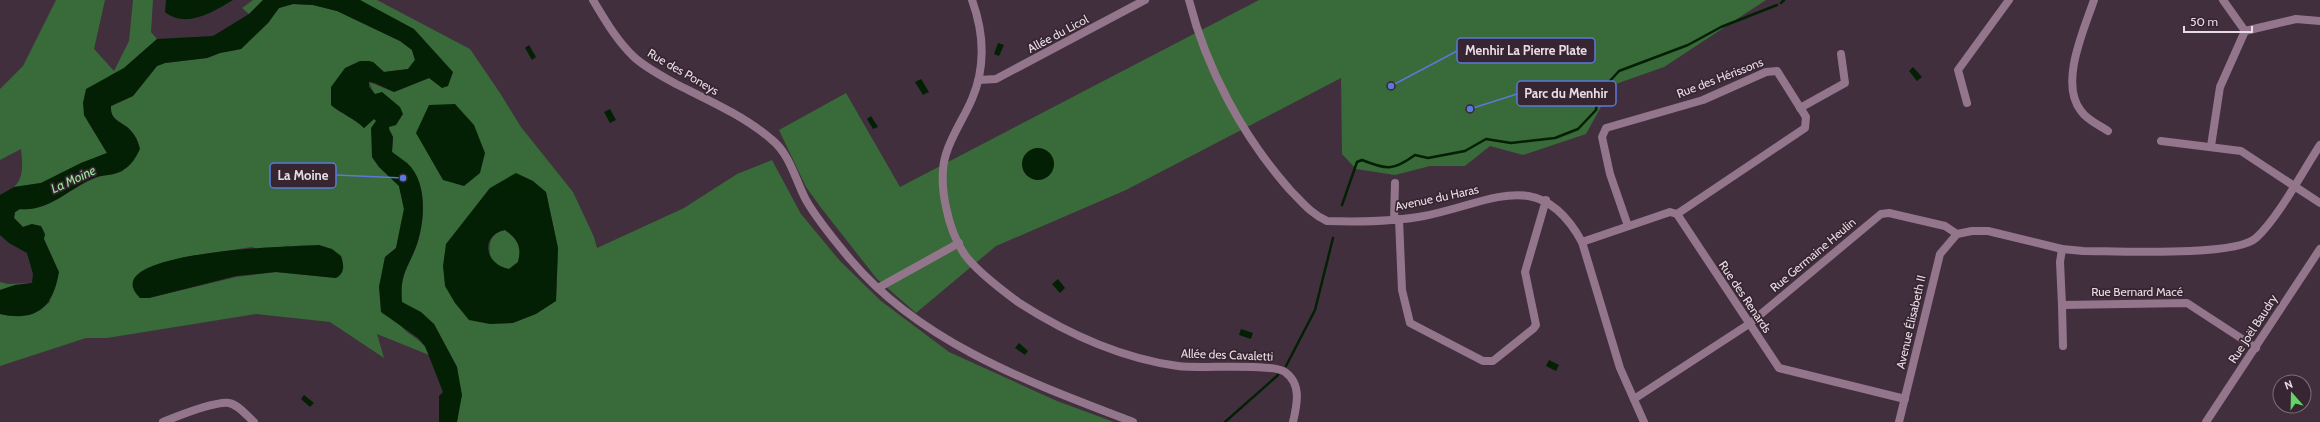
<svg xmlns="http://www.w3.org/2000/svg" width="2320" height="422" font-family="Cabin,sans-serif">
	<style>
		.green { fill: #396a39; fill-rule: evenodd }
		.water { fill: #032004; fill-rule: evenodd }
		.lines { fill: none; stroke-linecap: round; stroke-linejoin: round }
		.stream { stroke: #032004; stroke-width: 2.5 }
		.street { stroke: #93768b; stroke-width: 8 }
		.labels { text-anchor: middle; stroke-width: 3.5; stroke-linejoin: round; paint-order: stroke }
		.street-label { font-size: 12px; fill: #e8dce4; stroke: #372532 }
		.water-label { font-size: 13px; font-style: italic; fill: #9ae999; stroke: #372532 }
		.leader { fill: none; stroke: #5a79dc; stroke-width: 1.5 }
		.callout-dot { fill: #5a79dc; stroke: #372532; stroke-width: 1.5 }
		.callout { fill: #372532; stroke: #5a79dc; stroke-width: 1.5 }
		.callout-label { font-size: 13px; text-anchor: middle; font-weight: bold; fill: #e8dce4 }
	</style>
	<rect width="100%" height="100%" fill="#412f3d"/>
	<g class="green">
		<path d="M56,0H105L94,49L114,71L129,41L133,0H153L151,32L157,39L124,68L111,75L84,115L107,153L81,163L41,183L14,187C25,177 22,162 21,149L0,160V89L23,66Z"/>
		<path d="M253,0H263L249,14L242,8Z"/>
		<path d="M360,0H377L470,49L500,93L521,127L573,192L594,237L597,248L684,208L737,174L772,160L801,214L840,261L881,301L949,352L1057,401L1114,422H457L459,407L457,367L434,324L402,302C399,272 410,267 418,241C425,218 427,181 407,163C402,159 397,156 392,152L393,137L369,82L394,92L429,78L448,86L371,7ZM490,188L546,192L558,248L556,301L447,244Z"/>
		<path d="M1259,0H1766L1664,67L1613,85L1586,134L1523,155L1490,146L1465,166H1430L1395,175L1356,169L1342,154L1341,78L1126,190L996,246L916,313L877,279L822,209L806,187L779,130L846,93L900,187Z"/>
		<path d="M293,4L313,5L337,11L400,41L412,50L415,60L408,69L384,72L373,62L331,87V105C341,114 354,118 364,128L374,119L377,121L372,157L379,167L399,186L404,209L396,248L385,257L379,287C386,299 392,316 401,326C412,339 422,337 429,355L377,334L384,358L330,322L256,314L107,338H86L0,366V314C20,318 34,314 50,302L32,224L23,227L14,218L15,212L20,209C49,212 71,187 96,178C104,174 114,173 123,171L137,139C134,135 131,130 127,127C118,120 110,119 111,106L133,96L157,66L165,63L207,58L220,53L241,49L268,23L279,8ZM252,247L336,278L276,272L236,277L149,298L145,269L185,257Z"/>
		<path d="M505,230C518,239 522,247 518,262L509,269L500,267L491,261C488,246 488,234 505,230Z"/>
		<path d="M0,282L8,284L32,283L15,285L0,290Z"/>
	</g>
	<g class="water">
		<path d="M166,0H233C213,12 186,29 165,12Z"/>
		<path d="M263,0H360L414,29L453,72L448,86L442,88L429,78L394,92L375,83L369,82V87L375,94L382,92L400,107L403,114L396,125L389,127V130L393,137L392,152C397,156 402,159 407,163C427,181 425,217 418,241C410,266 399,272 402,302L421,312L434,324L457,367L462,395L457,422H439V396L443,392L425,346L418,338L381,312L379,287L385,257L396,248L404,209L399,186L379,167L372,157L371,128L376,121L374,119L364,128C354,118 342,114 331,105V87L345,68L360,61H369L373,62L384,72L408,69L415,60L412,50L400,41L337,11L313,5L293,4L279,8L268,23L241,49L220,53L207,58L165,63L157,66L133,96L111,106C110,119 118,121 127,127C134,133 138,140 140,149C136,157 132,165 123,170C116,175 105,175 96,177C70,187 50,212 20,209L15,212L14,218L23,227L32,224L41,226L45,234L44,239L59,272C53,308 36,322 0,314V290L15,285L32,283L33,274L27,253L9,243L0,235V195L14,187L41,183L81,163L107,153L84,115L83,103L86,89L124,68L157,39L213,36L249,14Z"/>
		<path d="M998,43L1004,45L999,56L994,54Z"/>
		<path d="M529,45L536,57L532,60L525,48Z"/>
		<path d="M1913,67L1922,77L1917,81L1909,71Z"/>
		<path d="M921,79L929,92L923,95L915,82Z"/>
		<path d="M455,104L474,125L485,153L480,173L464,186L443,180L416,133L429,105Z"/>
		<path d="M610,109L616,120L610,123L604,112Z"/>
		<path d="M871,116L878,127L873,129L867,119Z"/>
		<circle cx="1038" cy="164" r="16"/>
		<path d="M516,173L533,181L546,192L558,248L556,301L536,314L513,323L490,324L469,320L455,303L445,286L443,266L446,244L490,188ZM505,230C518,239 522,247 518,262L509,269C484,264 480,235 505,230Z"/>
		<path d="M319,245L332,249L341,256C344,265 345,273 336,278L276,272L236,276L149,298H140C91,250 300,246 319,245Z"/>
		<path d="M1058,279L1065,288L1060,293L1052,284Z"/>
		<path d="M1241,329L1253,333L1251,339L1239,335Z"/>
		<path d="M1019,343L1028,351L1025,355L1015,348Z"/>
		<path d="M1549,360L1559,365L1556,371L1546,366Z"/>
		<path d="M304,395L314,403L310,407L301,399Z"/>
	</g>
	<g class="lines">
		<g class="stream">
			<path d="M1781,3L1784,0"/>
			<path d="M1342,205L1357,162L1362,160C1387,170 1393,171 1415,155L1428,158L1465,151L1486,139L1511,143L1555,138L1578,129L1596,110L1598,94L1619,71L1688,45L1721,27L1777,5"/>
			<path d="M1286,366L1315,310L1333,238"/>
			<path d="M1225,422L1278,375"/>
		</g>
		<g class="street">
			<path d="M593,0C605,20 617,41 634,57C646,68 662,76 676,84C708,100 744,116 771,139C790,154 795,179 806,200C818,221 835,241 850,259C921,344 1034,384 1133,422"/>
			<path d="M972,0C984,33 986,66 972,99C964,118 952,134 946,154C937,182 948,231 965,255C976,270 1003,291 1018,302C1066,333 1120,358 1178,366C1200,369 1272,363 1285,372C1302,384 1297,405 1293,422"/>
			<path d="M1189,0C1206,68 1243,137 1290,190C1302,202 1311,214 1327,221C1359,222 1392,222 1424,216C1491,203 1540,165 1582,242L1620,368L1644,422"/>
			<path d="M2094,0C2084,30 2059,83 2081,111C2087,120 2099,125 2108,131"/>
			<path d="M2223,0L2245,31"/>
			<path d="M979,80L996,79L1145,0"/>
			<path d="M1967,103L1958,70L2009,0"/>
			<path d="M1800,108L1845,83L1841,54"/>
			<path d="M2161,141L2241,151L2320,203"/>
			<path d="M2211,146L2220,87L2245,31L2296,19L2320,21"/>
			<path d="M1399,219L1402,290L1410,323L1483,361H1493L1533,329L1536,325L1525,272L1546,200"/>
			<path d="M1394,220L1395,183"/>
			<path d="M1628,226L1610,174L1602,137L1606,128L1703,100L1766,72L1777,71L1806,117L1805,128L1677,214"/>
			<path d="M1582,242L1670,212L1677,214L1779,368L1905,399"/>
			<path d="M2062,249L2060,262L2062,305L2187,303L2256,348"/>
			<path d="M878,288L959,243"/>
			<path d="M2062,305L2063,346"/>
			<path d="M1634,399L1749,324L1881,214L1889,213L1945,226L1957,234"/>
			<path d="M163,422C178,416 214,401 229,403C239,405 247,416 254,422"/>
			<path d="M1899,422L1940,254L1957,234L1972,231H1988L2062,249L2083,251C2115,251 2235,257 2256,238C2278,218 2303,171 2320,145"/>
			<path d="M2206,422L2320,249"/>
		</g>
	</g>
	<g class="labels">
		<g class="street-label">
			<text transform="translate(1058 34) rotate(-28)" y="4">Allée du Licol</text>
			<text transform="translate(683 72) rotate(30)" y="4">Rue des Poneys</text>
			<text transform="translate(1720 78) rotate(-21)" y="4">Rue des Hérissons</text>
			<text transform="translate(1437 198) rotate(-12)" y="4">Avenue du Haras</text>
			<text transform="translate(1813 255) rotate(-40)" y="4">Rue Germaine Heulin</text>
			<text x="2137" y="296">Rue Bernard Macé</text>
			<text transform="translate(1745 297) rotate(56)" y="4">Rue des Renards</text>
			<text transform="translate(1911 322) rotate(-77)" y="4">Avenue Élisabeth II</text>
			<text transform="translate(2253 329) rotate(-57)" y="4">Rue Joël Baudry</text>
			<text transform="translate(1227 355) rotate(2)" y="4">Allée des Cavaletti</text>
		</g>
		<g class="water-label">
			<text transform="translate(73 179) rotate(-25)" y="5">La Moine</text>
		</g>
	</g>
	<path class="leader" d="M1391 86L1457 51M1470 109L1517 94M403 178L336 175"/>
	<g class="callout-dot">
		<circle cx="1391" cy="86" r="4"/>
		<circle cx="1470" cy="109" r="4"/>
		<circle cx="403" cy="178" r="4"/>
	</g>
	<g class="callout">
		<rect x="1457" y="38" width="138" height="25" rx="4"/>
		<rect x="1517" y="81" width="99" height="25" rx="4"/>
		<rect x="270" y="163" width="66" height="25" rx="4"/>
	</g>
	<g class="callout-label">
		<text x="1526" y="55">Menhir La Pierre Plate</text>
		<text x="1566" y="98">Parc du Menhir</text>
		<text x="303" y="180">La Moine</text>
	</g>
	<g transform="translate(2292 394) rotate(340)"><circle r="19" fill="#372532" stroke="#7e6e79"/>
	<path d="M0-3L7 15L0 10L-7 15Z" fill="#65d467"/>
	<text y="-6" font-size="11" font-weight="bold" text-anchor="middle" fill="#e8dce4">N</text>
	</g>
	<path d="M2184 26v6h68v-6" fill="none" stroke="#e8dce4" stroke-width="2"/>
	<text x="2190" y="26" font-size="12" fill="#e8dce4" stroke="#372532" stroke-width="3" paint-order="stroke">50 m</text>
</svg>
